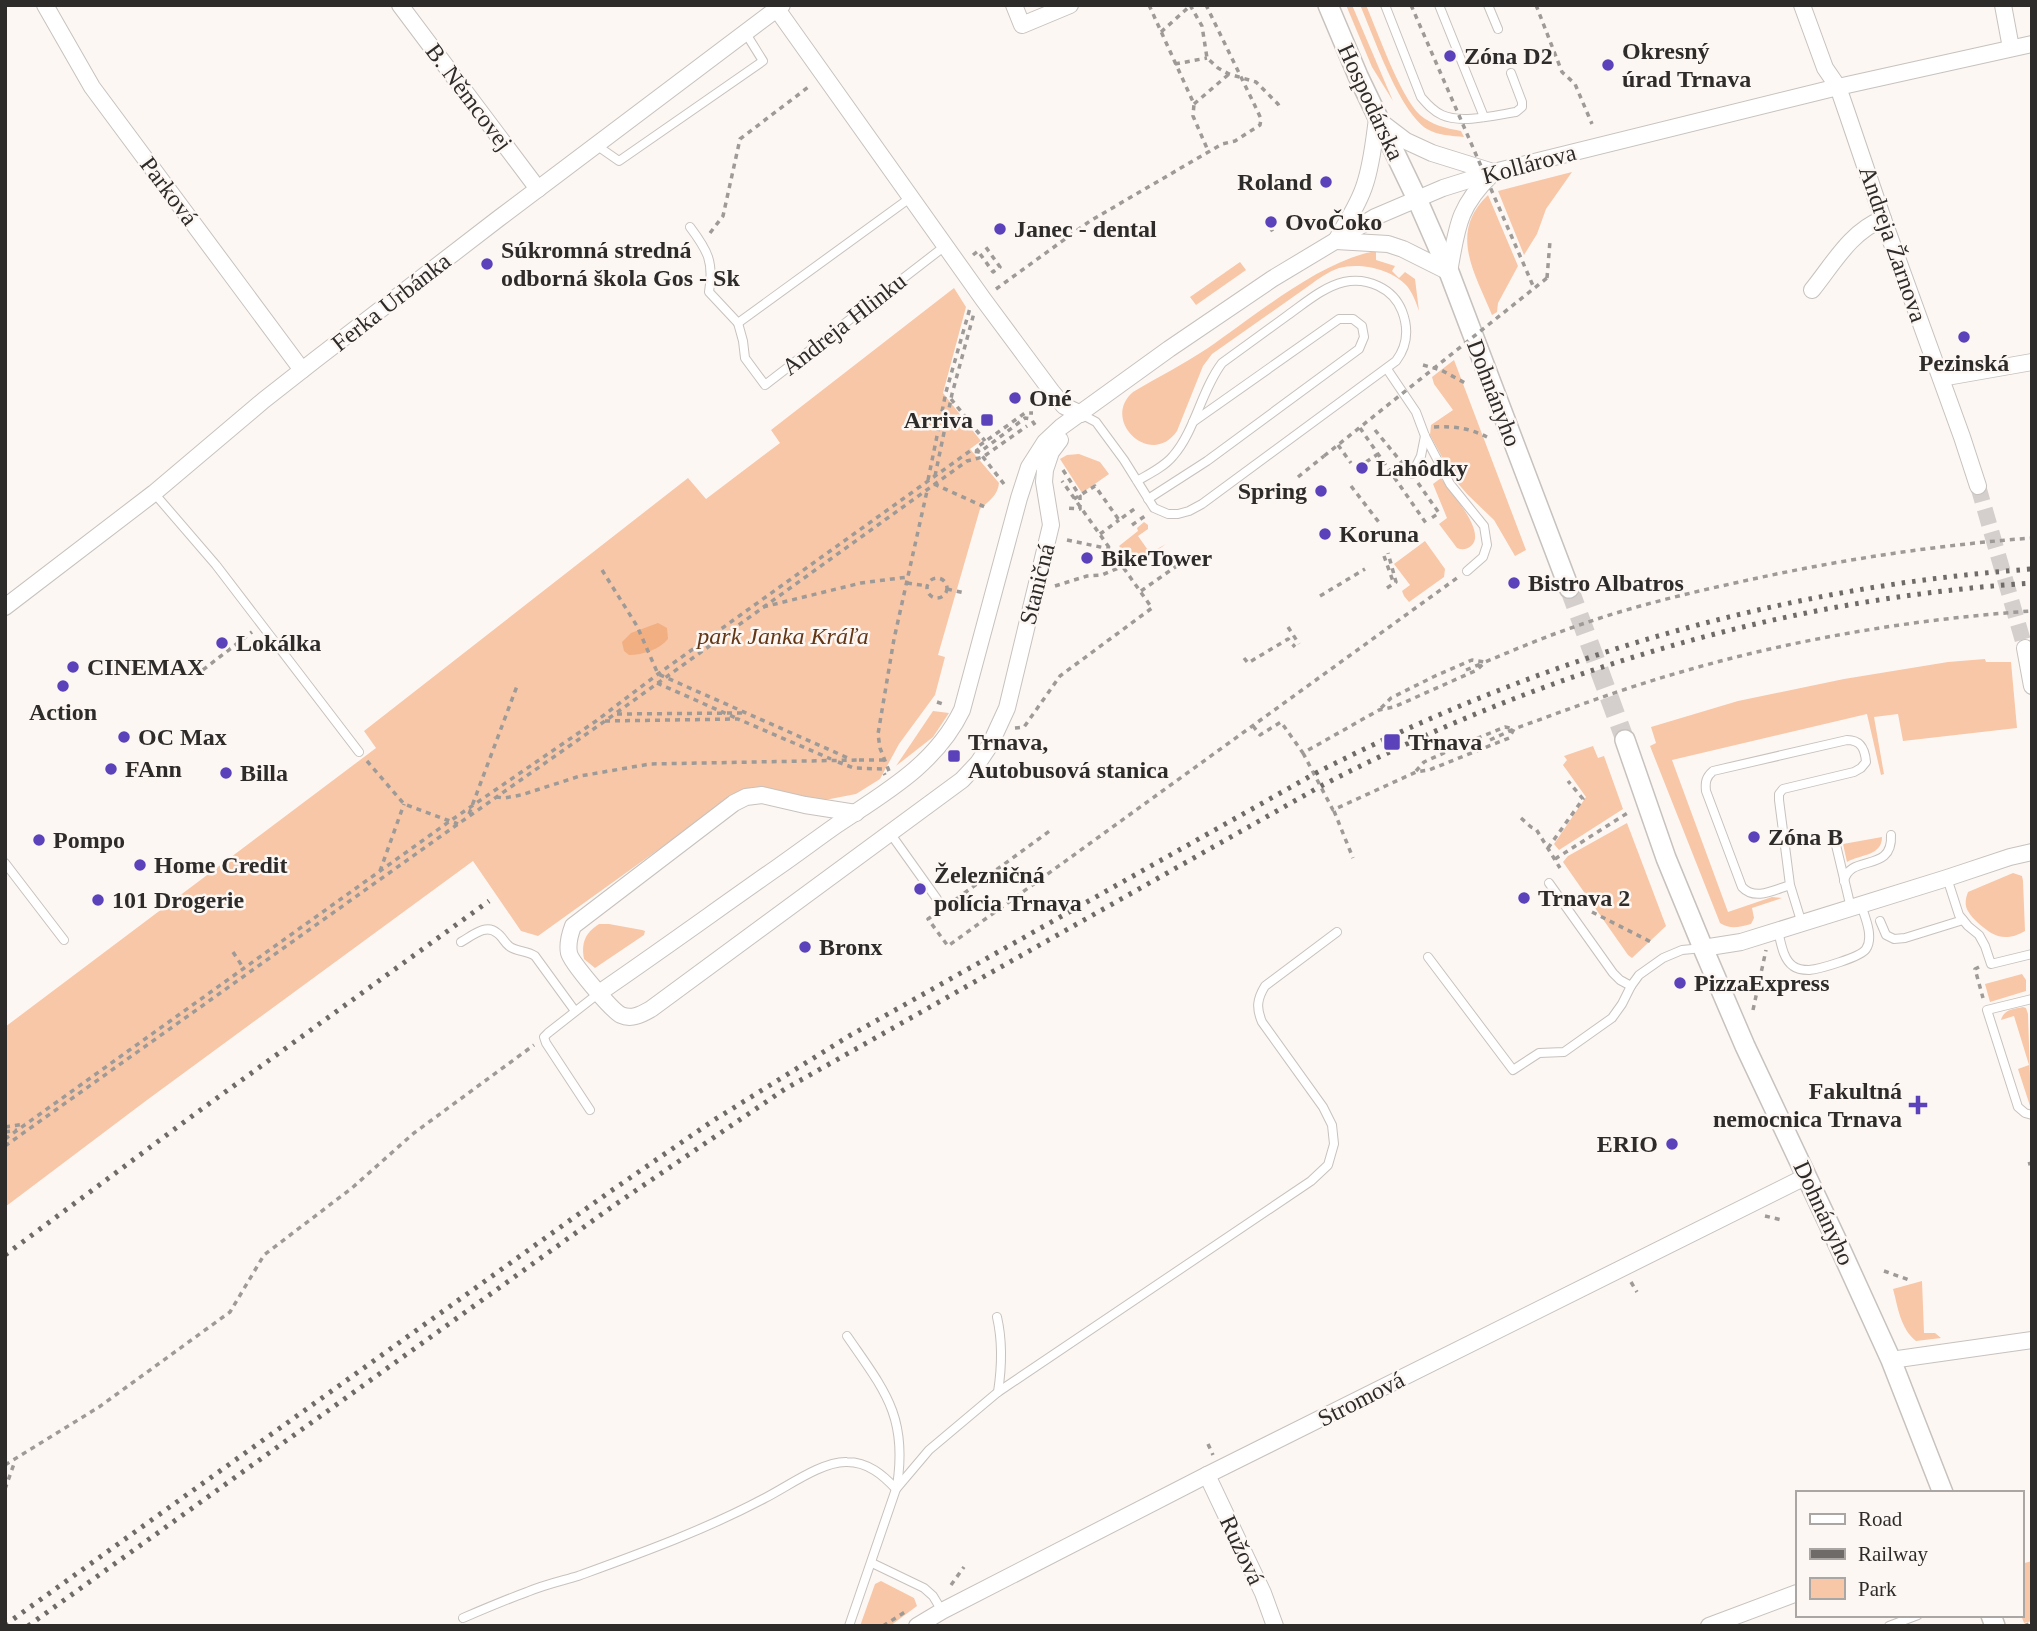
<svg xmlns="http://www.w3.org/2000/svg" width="2037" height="1631" font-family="'Times New Roman',serif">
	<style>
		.green { fill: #f7c7a7 }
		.water { fill: #f2af81 }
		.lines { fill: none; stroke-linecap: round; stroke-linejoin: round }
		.minor-tunnel { stroke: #d4cecc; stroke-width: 16; stroke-dasharray: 16 8; stroke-linecap: butt }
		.tertiary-tunnel { stroke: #d4cecc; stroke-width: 19; stroke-dasharray: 19 10; stroke-linecap: butt }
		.service-casing { stroke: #c7c2be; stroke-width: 10 }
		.minor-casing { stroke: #c7c2be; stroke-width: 18 }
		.tertiary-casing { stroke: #c7c2be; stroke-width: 22 }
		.path { stroke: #9e9a97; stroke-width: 3.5; stroke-dasharray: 5 5; stroke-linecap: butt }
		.service { stroke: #fff; stroke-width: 8 }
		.minor { stroke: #fff; stroke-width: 16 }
		.tertiary { stroke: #fff; stroke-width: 19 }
		.rail { stroke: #6e6b68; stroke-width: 5; stroke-dasharray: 3.5 7; stroke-linecap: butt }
		.path-bridge { stroke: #9e9a97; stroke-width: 3.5; stroke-dasharray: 5 5; stroke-linecap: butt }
		.poi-dot { fill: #5b42ba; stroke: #fdf7f4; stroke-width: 2.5 }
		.labels { text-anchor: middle; stroke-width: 5; stroke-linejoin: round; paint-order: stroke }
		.poi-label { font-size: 24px; font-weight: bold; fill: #2e2c2a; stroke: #fdf7f4; text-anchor: start }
		.street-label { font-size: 24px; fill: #2e2c2a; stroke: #fdf7f4 }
		.park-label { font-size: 24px; font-style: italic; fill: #633716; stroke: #fdf7f4 }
	</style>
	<rect width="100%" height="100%" fill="#fdf7f4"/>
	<g class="green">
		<path d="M1346,5H1352L1393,101L1372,67Z"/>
		<path d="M1360,5H1366C1378,33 1400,96 1420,115C1432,125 1445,128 1461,131L1464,137C1452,136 1437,135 1427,129C1399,111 1374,37 1360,5Z"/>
		<path d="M1572,172L1546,209L1537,234L1524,255L1498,191Z"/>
		<path d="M1488,195L1518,266L1498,303L1497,312L1492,315C1475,273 1448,233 1488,195Z"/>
		<path d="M1376,251V260L1395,266L1392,271L1399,278L1405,272L1415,279L1419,311C1416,302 1413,294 1407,286C1392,269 1360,262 1339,268C1328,272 1319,278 1310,285L1212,354L1203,366L1177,431C1151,469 1100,420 1133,392C1158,377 1184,364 1208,348C1255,316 1321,260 1376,251Z"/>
		<path d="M1240,262L1246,270L1196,305L1190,297Z"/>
		<path d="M954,288L966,307L943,393L981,441L970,449L999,483C998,495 989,501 980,509L938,655L945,657L935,695L899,744L880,779L856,794L825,800L758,790L733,796L538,936L521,931L473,861L147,1100L5,1207V1027L376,748L364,731L688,478L706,499L780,443L771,430Z"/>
		<path d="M1454,360L1526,550L1515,556L1494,520L1468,495L1454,479L1430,435L1431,425L1453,410L1434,384L1432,377Z"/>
		<path d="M1079,454L1100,462L1109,474L1082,493L1060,459L1067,455Z"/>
		<path d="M1441,478C1449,491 1486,530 1472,545C1467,550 1462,550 1457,548L1439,524L1447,518L1433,484Z"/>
		<path d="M1144,522L1148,525V529L1138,536L1150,553L1166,544L1139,563L1134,564L1119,546L1138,531L1137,528Z"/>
		<path d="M1425,541L1445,569L1444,577L1409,602L1404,596L1402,591L1410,585L1394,564Z"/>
		<path d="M1985,659L1986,662H2011L2017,728L1903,741L1898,714L1874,717L1884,774L1881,775L1867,714L1672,760L1728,912L1772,897L1782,898L1752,908L1754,918L1751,924C1739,927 1731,930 1720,923L1650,746L1656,743L1651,727L1738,701L1844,679L1948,662Z"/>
		<path d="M933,711L949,713L933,737L896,766Z"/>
		<path d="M1593,746L1598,758L1604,756L1623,809L1559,850L1554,844L1586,797L1563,765L1567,760L1564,756Z"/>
		<path d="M1627,823L1666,926L1632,958L1628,955L1563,862L1568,856Z"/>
		<path d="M1882,837C1882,856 1861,854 1847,862L1843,844Z"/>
		<path d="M2013,873L2022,876L2023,881L2025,931C2004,943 1992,936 1976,921C1966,911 1963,905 1968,892Z"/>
		<path d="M599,924H609L642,930L645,931L644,935L595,968L584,959C581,943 585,933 599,924Z"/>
		<path d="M2022,974L2026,980V991L1990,1002L1985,984Z"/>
		<path d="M2023,1007L2026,1008L2028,1014L2031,1109L2018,1069L2029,1065L2014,1016L2001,1020C2004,1009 2014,1009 2023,1007Z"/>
		<path d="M1922,1281L1924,1333H1935L1941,1338L1916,1341C1900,1328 1898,1307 1893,1289Z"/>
		<path d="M2032,1561V1621L2024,1623L2021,1615V1564Z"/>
		<path d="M881,1581L914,1598L917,1606L890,1626H860L875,1584Z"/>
	</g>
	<path class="water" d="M658,623L667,628L668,639C660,649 643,655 629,655L624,651L622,642L631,633Z"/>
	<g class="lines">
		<path class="minor-tunnel" d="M1978,486L2025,648"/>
		<path class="tertiary-tunnel" d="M1569,588L1625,740"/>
		<g class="service-casing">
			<g id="service">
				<path d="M1385,5L1421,97C1427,104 1433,111 1442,115C1462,124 1496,115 1516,112L1522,107V102L1511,73"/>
				<path d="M1439,5L1484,117"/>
				<path d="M1488,5L1498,29"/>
				<path d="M596,145L619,161L763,61L745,32"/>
				<path d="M690,227C708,251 714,262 709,292L738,323L910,198"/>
				<path d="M738,323L743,341L745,358L765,385L945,246"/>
				<path d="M1387,369L1416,412L1425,436L1450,484L1484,526L1487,545L1483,557L1467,571"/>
				<path d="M1081,414L1096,422L1124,460L1154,508L1168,514H1178L1189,511L1202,504L1396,361C1408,345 1409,329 1402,311C1393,288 1367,277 1344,282C1323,287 1305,303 1288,315C1266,331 1244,347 1222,363C1201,391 1195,431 1173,456C1164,467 1149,474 1137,481"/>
				<path d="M1412,474L1421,456L1425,436"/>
				<path d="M154,493L216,565L359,752"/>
				<path d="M1148,499L1207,461L1359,349L1364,337L1362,326L1353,319H1339L1193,422"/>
				<path d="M890,833L937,899"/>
				<path d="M1836,845L1851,908"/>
				<path d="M5,863L64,940"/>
				<path d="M1947,878L1959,915L1968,926L1979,935L1985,946L1991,964L2032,954"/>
				<path d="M1844,881C1850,853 1893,874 1891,835"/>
				<path d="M1549,883L1613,973L1620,980L1631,986"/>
				<path d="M1790,885C1774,890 1755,901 1742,887L1706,791C1705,782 1706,777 1713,771L1847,740C1861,740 1865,749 1866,762L1861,768L1854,772L1783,789L1779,794V800L1790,885L1802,924"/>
				<path d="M1880,921L1886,935L1894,939L1905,938L1963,920"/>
				<path d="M1778,931C1781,943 1783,959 1793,966C1798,970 1804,970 1809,970C1820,969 1861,957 1866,949C1874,937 1865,917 1861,905"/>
				<path d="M461,942C472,936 486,923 497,933C502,936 504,942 509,946C516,952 527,950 535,956L575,1011"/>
				<path d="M1428,957L1513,1070L1539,1053L1564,1052L1612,1018L1622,1004L1631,986L1639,975L1663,958L1682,950L1703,948"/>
				<path d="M2032,999L1987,1010L2018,1107L2025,1113L2032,1115"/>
				<path d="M590,1110L546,1043L544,1037L548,1033L599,993"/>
				<path d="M997,1317C1003,1343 1002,1366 998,1392"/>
				<path d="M847,1336C884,1390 908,1416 897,1486"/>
				<path d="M872,1563L924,1588L933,1596L942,1611"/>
				<path d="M463,1618C484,1609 505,1600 527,1592C543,1585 561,1581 578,1576C641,1553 705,1530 765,1498C787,1487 822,1461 847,1462C868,1462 883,1475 896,1489"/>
				<path d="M849,1626L896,1489L929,1450L998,1392L1311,1181L1328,1165L1334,1144L1332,1125L1323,1107L1262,1022C1256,1008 1257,999 1265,986L1337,932"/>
				<path d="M1889,1626L1918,1615"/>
			</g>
		</g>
		<g class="minor-casing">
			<g id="minor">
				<path d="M45,5L92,87L302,370"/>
				<path d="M400,5L538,189"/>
				<path d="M774,5L983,299L1052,392L1064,406L1081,414"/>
				<path d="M1014,5L1022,25L1070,5"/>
				<path d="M1802,5L1825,68L1838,87L1848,116L1883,219L1962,437L1978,486"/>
				<path d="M2003,5L2011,48"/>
				<path d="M1337,239C1347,221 1359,204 1365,184C1372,163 1374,140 1377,119L1406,141L1432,153L1493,172"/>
				<path d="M1336,241L1388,244L1403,249L1449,272C1457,229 1457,208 1491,175"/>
				<path d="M1812,290C1833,264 1851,231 1883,219"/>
				<path d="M1941,378L2032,362"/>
				<path d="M5,607L154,493L264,400L315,360L498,219L782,5"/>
				<path d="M2025,648L2032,686"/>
				<path d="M856,813L805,805L762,795L746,797L734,803L573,926C570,934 567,943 569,953C571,962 612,1011 621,1015C632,1020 642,1014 651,1009L962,780L978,763L990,745L1007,708L1051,525L1044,482L1045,470L1051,452L1060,440"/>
				<path d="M1703,948L1741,942L1947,878L2010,857L2032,852"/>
				<path d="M599,993C659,952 718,909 778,867C798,853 818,838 838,824C886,792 936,764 962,710L1019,498L1029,467L1045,442L1061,427L1169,349L1272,279L1375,217L1443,188L1494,172L1838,87L2032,44"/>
				<path d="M1891,1360L2032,1340"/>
				<path d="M1207,1475L1263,1593L1275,1626"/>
				<path d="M917,1626L942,1611L1207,1475L1807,1176"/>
				<path d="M1709,1626L1797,1593"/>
			</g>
		</g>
		<g class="tertiary-casing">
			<g id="tertiary">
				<path d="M1328,5L1358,76L1417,199L1449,272L1569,588"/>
				<path d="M1625,740L1666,858L1703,948L1745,1046L1835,1237L1891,1360L1943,1493"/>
				<path d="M1991,1615L1995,1626"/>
			</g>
		</g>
		<g class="path">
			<path d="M1149,5L1194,104L1193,116L1209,153"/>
			<path d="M1190,5L1202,26L1207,58L1218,68L1229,74L1256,82L1278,104L1281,110"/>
			<path d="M1536,5L1562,72L1575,84L1592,124"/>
			<path d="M1161,32L1190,6"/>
			<path d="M1175,64L1207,58"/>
			<path d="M1194,104L1229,74"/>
			<path d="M1270,227L1273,232"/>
			<path d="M710,233L723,216L740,139L811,85"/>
			<path d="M973,255L978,251L993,272L1000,267L985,246L987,244"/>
			<path d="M1547,278L1550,241"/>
			<path d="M996,289L1090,221L1222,144L1235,141L1260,125L1261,119L1257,110L1206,5"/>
			<path d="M1423,365L1441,370L1467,384"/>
			<path d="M951,399L985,441"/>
			<path d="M1434,427C1454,426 1469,428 1487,437"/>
			<path d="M1360,428L1428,526"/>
			<path d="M1375,430L1402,463"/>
			<path d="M1338,445L1351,463"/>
			<path d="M1366,462L1378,454"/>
			<path d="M1063,470L1080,496V509L1065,508"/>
			<path d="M935,476L952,394L974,313"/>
			<path d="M1298,477L1324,456"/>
			<path d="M928,480L946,392L970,308"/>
			<path d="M1418,483L1439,513L1430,519"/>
			<path d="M934,484L987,508"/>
			<path d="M1004,484L976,448L1025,413H1033"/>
			<path d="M1351,486L1381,525"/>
			<path d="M1074,499L1095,486L1119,520L1137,507"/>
			<path d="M1132,525L1145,516"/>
			<path d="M1402,532L1408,540"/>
			<path d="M1100,534L1119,520"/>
			<path d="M1067,540L1110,549"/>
			<path d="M1384,556L1394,584"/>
			<path d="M602,570L637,626L658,674L848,758"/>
			<circle cx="937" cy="588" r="10"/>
			<path d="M907,583L928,586"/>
			<path d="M1055,586L1087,576L1102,575L1123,566"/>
			<path d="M1387,588L1396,582L1388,553"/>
			<path d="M947,589L965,593"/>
			<path d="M1141,591L1181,563"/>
			<path d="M1320,596L1365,569"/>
			<path d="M763,607L861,583L908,577"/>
			<path d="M1288,627L1299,644"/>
			<path d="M1244,658L1248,663L1288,639L1295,647"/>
			<path d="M1466,670L1483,663"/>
			<path d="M195,676L252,632"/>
			<path d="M657,683L736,718"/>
			<path d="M937,702L946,705"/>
			<path d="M1381,708L1391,698L1435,676L1472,660L1485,662"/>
			<path d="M617,714L742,713"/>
			<path d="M605,721L738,719L831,759"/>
			<path d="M1253,726L1260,735L1281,722L1303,753L1379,710L1394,707L1477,670L1485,662C1514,650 1544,637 1574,627C1632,606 1693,592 1753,579C1845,559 1938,545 2032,538"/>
			<path d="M1015,728L1024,727L1060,676L1152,608L1062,481"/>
			<path d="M1490,740L1514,729"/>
			<path d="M1303,753L1333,810L1416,772L1429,770L1509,738L1514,729C1569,709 1624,688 1681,672C1794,639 1914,619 2032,611"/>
			<path d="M859,760H885"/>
			<path d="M367,761L404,804L458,824"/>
			<path d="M838,762L854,768L882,769L885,775"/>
			<path d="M889,771L880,748L878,734L894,639L927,491"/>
			<path d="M1416,771L1424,762L1468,742L1505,727L1514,729"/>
			<path d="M496,797L504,798L521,795L580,776L650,764L859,760"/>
			<path d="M1334,811L1353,858"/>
			<path d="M469,814L517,686"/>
			<path d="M1521,818L1531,827L1536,829L1560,868"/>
			<path d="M1548,848L1583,799L1568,781"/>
			<path d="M1555,859L1629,812"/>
			<path d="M380,871L404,804"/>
			<path d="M948,905L1051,830"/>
			<path d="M939,911L928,919L948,946L1457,578"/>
			<path d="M1592,912L1653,943"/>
			<path d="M233,952L244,969"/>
			<path d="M1979,967L1975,969L1983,998"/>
			<path d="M1753,1010L1766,950"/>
			<path d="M5,1127L25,1124"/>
			<path d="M5,1132L17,1130"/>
			<path d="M5,1139L450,821L596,721L658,674L970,451L980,452L1025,418L1031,419L1037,428"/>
			<path d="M5,1146L458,824L605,721L967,461L983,457L1027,426"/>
			<path d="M2028,1164L2032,1163"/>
			<path d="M1765,1216L1782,1220"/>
			<path d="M1884,1271L1912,1281"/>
			<path d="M1631,1282L1637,1292"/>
			<path d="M1208,1444L1213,1455"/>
			<path d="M5,1465L99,1407L230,1312L264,1255L352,1188L414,1133L534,1045"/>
			<path d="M5,1489L15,1461"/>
			<path d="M951,1585L964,1567"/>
			<path d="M883,1626L905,1612"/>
			<path d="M2024,1626L2032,1623"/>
		</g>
		<use href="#service" class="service"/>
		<use href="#minor" class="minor"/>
		<use href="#tertiary" class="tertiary"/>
		<g class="rail">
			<path d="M5,1255L199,1111L489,901"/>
			<path d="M5,1625L608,1193L714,1120L849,1036L1314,774C1539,658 1779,587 2032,569"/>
			<path d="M28,1626L616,1204L785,1089L1321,786C1542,671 1783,599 2032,583"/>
		</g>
		<g class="path-bridge">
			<path d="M1411,5L1534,288"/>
			<path d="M1324,456L1547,278"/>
		</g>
	</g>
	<g class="poi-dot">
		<circle cx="1450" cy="56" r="7"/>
		<circle cx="1608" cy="65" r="7"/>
		<circle cx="1326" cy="182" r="7"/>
		<circle cx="1271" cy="222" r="7"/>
		<circle cx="1000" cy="229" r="7"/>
		<circle cx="487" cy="264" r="7"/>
		<circle cx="1964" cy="337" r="7"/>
		<circle cx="1015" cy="398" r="7"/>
		<rect x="980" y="413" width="14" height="14" rx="3.5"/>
		<circle cx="1362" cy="468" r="7"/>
		<circle cx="1321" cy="491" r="7"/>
		<circle cx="1325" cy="534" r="7"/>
		<circle cx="1087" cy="558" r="7"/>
		<circle cx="1514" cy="583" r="7"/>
		<circle cx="222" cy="643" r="7"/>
		<circle cx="73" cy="667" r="7"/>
		<circle cx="63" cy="686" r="7"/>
		<circle cx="124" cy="737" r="7"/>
		<rect x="1383" y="733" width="18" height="18" rx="3.5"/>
		<rect x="947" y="749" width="14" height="14" rx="3.5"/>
		<circle cx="111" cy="769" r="7"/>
		<circle cx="226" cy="773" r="7"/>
		<circle cx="1754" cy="837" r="7"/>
		<circle cx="39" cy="840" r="7"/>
		<circle cx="140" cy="865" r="7"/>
		<circle cx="920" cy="889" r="7"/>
		<circle cx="1524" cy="898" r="7"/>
		<circle cx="98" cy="900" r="7"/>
		<circle cx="805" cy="947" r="7"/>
		<circle cx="1680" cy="983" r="7"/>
		<path d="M1914.5 1094.5h7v7h7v7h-7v7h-7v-7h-7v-7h7z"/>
		<circle cx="1672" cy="1144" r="7"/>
	</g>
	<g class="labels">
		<g class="poi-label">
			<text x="1622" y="59">Okresný<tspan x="1622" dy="28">úrad Trnava</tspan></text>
			<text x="1464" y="64">Zóna D2</text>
			<text x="1312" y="190" text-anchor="end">Roland</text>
			<text x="1285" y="230">OvoČoko</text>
			<text x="1014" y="237">Janec - dental</text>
			<text x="501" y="258">Súkromná stredná<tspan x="501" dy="28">odborná škola Gos - Sk</tspan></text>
			<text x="1964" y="371" text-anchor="middle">Pezinská</text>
			<text x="1029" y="406">Oné</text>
			<text x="973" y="428" text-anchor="end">Arriva</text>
			<text x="1376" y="476">Lahôdky</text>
			<text x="1307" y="499" text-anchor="end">Spring</text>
			<text x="1339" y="542">Koruna</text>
			<text x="1101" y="566">BikeTower</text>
			<text x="1528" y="591">Bistro Albatros</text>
			<text x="236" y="651">Lokálka</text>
			<text x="87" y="675">CINEMAX</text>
			<text x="63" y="720" text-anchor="middle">Action</text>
			<text x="138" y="745">OC Max</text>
			<text x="968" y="750">Trnava,<tspan x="968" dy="28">Autobusová stanica</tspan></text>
			<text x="1408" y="750">Trnava</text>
			<text x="125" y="777">FAnn</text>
			<text x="240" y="781">Billa</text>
			<text x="1768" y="845">Zóna B</text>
			<text x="53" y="848">Pompo</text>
			<text x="154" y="873">Home Credit</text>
			<text x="934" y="883">Železničná<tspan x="934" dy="28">polícia Trnava</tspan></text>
			<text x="1538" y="906">Trnava 2</text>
			<text x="112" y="908">101 Drogerie</text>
			<text x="819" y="955">Bronx</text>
			<text x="1694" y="991">PizzaExpress</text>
			<text x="1902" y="1099" text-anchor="end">Fakultná<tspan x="1902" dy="28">nemocnica Trnava</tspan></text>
			<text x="1658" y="1152" text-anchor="end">ERIO</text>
		</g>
		<g class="street-label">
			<text transform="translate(469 97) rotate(53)" y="8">B. Němcovej</text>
			<text transform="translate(1371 102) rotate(65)" y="8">Hospodárska</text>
			<text transform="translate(1529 164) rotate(-15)" y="8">Kollárova</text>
			<text transform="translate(169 191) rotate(53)" y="8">Parková</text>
			<text transform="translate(1893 244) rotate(71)" y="8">Andreja Žarnova</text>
			<text transform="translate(391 302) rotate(-38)" y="8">Ferka Urbánka</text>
			<text transform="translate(844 324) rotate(-38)" y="8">Andreja Hlinku</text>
			<text transform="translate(1494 393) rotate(69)" y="8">Dohnányho</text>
			<text transform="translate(1037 584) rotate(-76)" y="8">Staničná</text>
			<text transform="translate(1824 1213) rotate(65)" y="8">Dohnányho</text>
			<text transform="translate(1361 1399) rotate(-27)" y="8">Stromová</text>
			<text transform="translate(1242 1550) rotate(65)" y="8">Ružová</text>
		</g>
		<g class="park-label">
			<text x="783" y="644">park Janka Kráľa</text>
		</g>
	</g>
	<rect width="2037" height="1631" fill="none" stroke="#2e2c2a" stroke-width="14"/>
	<rect x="1796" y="1491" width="228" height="126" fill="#fdf7f4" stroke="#aaa6a3" stroke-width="2"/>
	<rect x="1810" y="1514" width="35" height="10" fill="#ffffff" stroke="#aaa6a3" stroke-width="2"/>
	<text x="1858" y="1526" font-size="21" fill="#2e2c2a">Road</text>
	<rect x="1810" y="1549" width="35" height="10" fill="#6e6b68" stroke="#aaa6a3" stroke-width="2"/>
	<text x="1858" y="1561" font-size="21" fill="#2e2c2a">Railway</text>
	<rect x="1810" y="1578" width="35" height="21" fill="#f7c7a7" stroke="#aaa6a3" stroke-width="2"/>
	<text x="1858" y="1596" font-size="21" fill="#2e2c2a">Park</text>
</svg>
